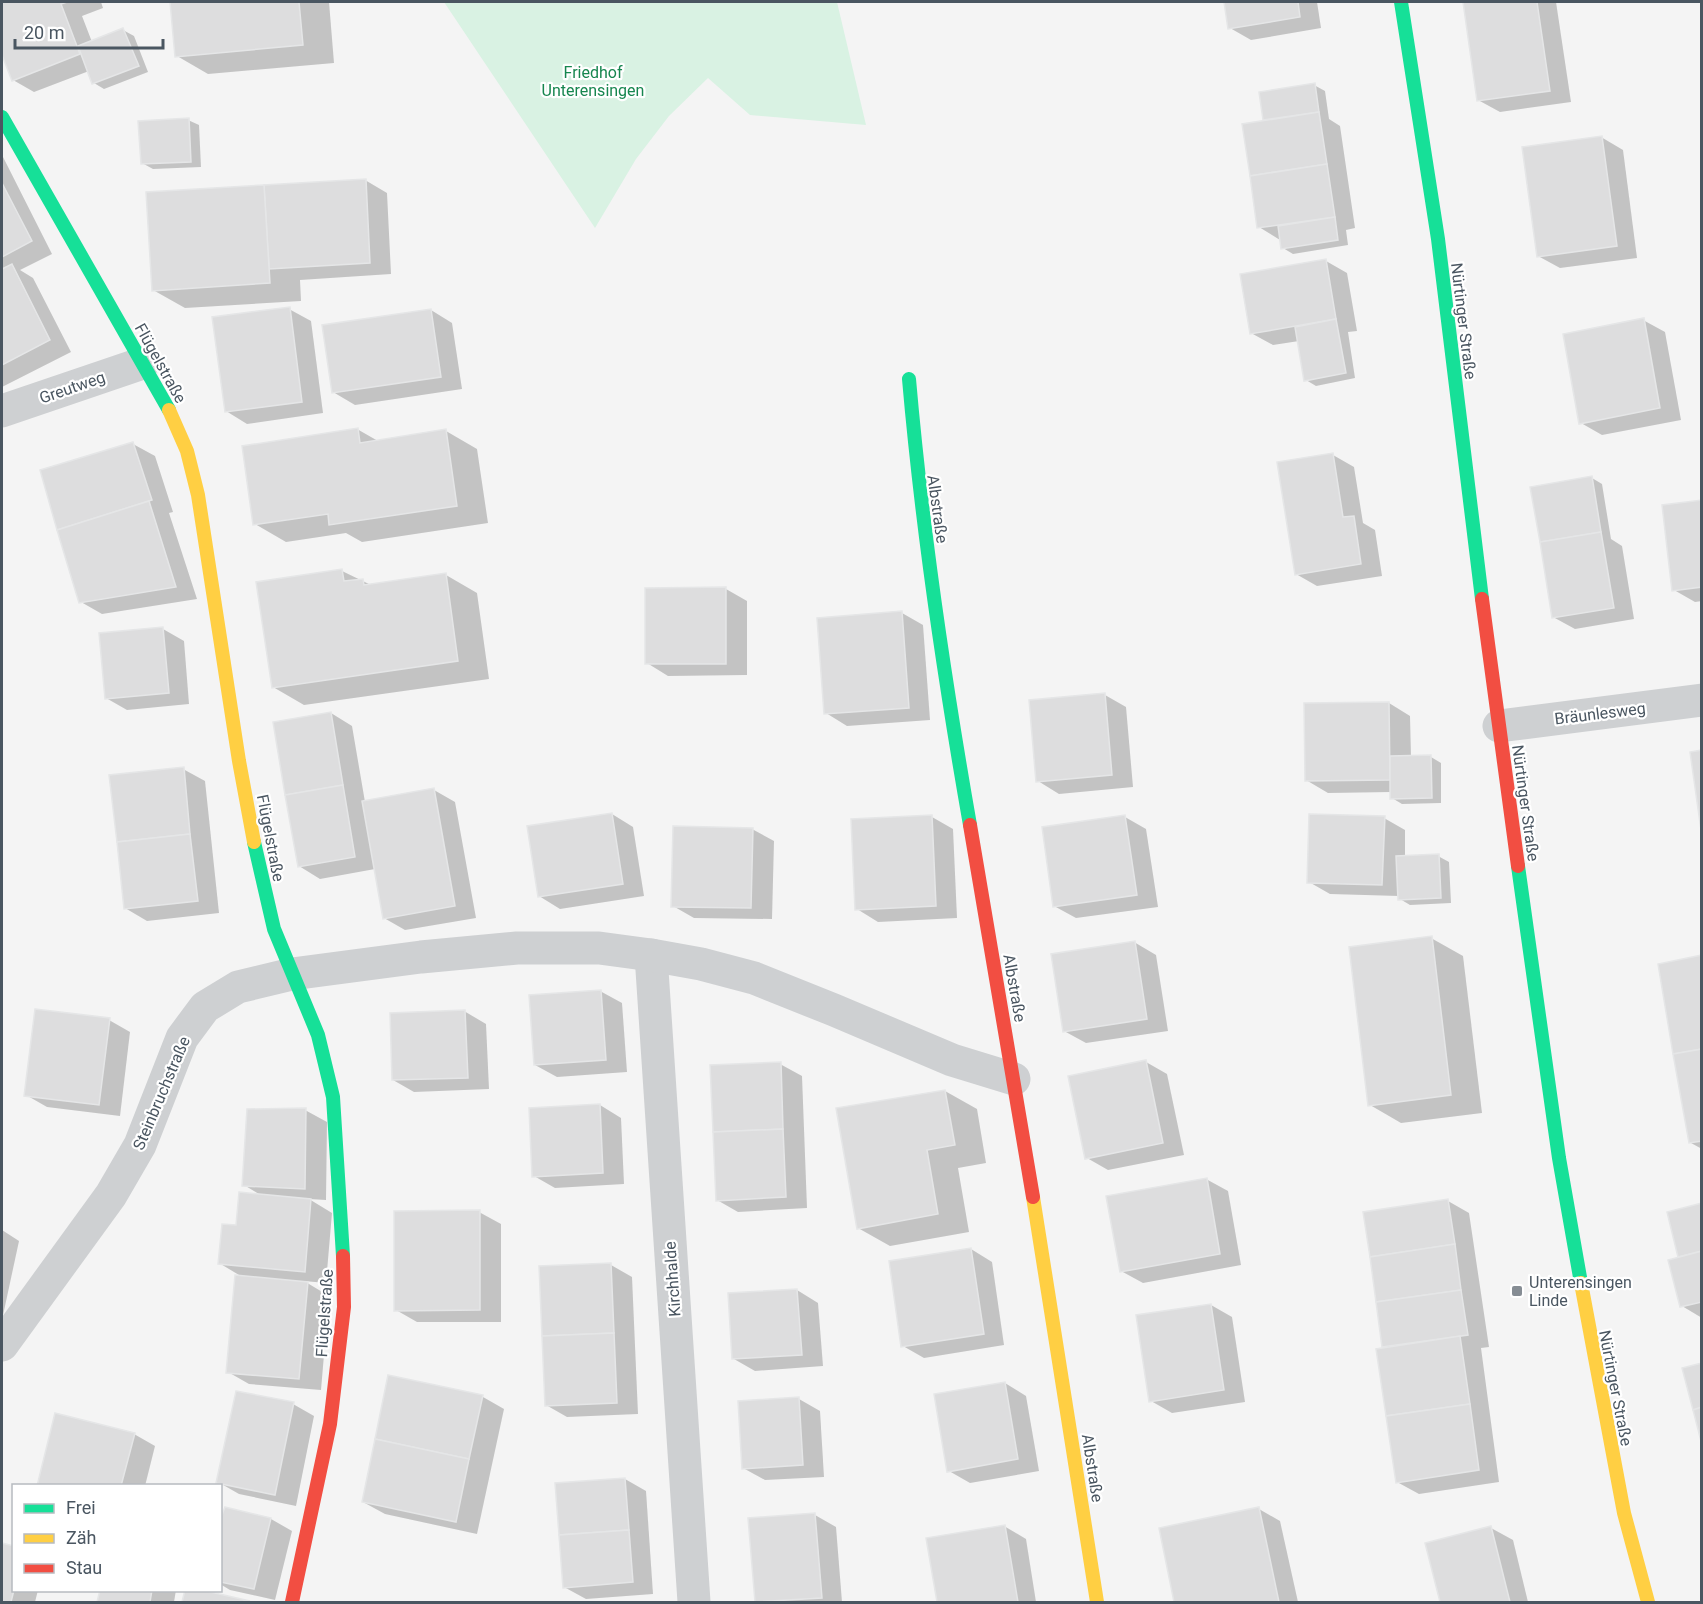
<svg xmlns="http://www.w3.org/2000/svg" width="1703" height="1604" font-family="Roboto,sans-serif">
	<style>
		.green { fill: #d9f2e3 }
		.shadow { fill: #0003 }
		.building { fill: #ddddde; stroke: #e5e6e7; stroke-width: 1.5 }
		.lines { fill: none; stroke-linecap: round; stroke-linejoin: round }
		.street { stroke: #ced0d2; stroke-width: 33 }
		.fast { stroke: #16e098; stroke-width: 14 }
		.slow { stroke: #ffcf43; stroke-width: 14 }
		.jam { stroke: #f24e42; stroke-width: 14 }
		.poi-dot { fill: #868d94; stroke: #fff; stroke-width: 2 }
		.labels { text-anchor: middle; stroke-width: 4.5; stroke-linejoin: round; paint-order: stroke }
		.park-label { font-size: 16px; fill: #17864f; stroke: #fff }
		.street-label { font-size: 16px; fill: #4a5661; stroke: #fff }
		.poi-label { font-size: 16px; fill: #4a5661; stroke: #fff; text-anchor: start }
	</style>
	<rect width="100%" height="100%" fill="#f4f4f4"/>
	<path class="green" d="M444,2H837L866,125L750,115L708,78L669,116L636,159L595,228Z"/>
	<g class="shadow">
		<path d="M2,2H101L103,8L82,16L92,42L123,30L134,36L148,72L104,89L94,83L89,71L34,92L13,80L2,51Z"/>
		<path d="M172,2H329L334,63L208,74L177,56Z"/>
		<path d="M1225,2H1317L1321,28L1251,40L1230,28Z"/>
		<path d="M1465,2H1556L1571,102L1500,112L1478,100Z"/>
		<path d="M1314,85L1325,91L1329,119L1340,126L1355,228L1346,230L1348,245L1293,254L1283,248L1280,240L1259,227L1268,121L1265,119Z"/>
		<path d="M188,120L199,125L201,167L153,169L142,163Z"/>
		<path d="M1601,137L1623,150L1637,258L1560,268L1538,256Z"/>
		<path d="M2,155L52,254L20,270L33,278L71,352L2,387V271L4,270L2,268Z"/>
		<path d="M365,180L387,193L391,274L300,280L301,301L185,308L153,290Z"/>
		<path d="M1326,261L1347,273L1357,331L1348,332L1355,378L1316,386L1306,380L1299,341L1273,345L1251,333Z"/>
		<path d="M289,309L311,321L323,413L247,424L226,411Z"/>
		<path d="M431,310L452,323L462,389L355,405L333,392Z"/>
		<path d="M1643,320L1665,332L1681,420L1602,435L1581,423Z"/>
		<path d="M357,429L378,441L446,431L477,449L488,523L362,542L346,533L286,542L255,524Z"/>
		<path d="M133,444L155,456L173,512L169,513L197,599L102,614L81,602L42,471Z"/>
		<path d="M1333,455L1354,467L1363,523L1375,530L1382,576L1317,586L1296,574Z"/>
		<path d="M1592,478L1602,484L1611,539L1622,546L1634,619L1575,629L1553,617Z"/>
		<path d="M1702,502V601L1695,602L1674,590Z"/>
		<path d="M342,571L371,585L446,575L477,593L489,679L304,705L273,687Z"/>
		<path d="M726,589L747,601V675L668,676L647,663Z"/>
		<path d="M902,613L923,625L930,720L847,726L826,713Z"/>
		<path d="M163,629L184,641L189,704L127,710L106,698Z"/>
		<path d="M1105,695L1126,707L1133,787L1059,794L1038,781Z"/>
		<path d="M1389,703L1410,716L1411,757H1431L1441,763V803L1402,804L1392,798V792L1328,793L1306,780Z"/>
		<path d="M331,713L352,726L365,802L434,790L455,802L476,918L405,930L384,918L375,869L320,879L299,866Z"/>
		<path d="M183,769L205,781L219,913L147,921L125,908Z"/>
		<path d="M612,814L633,827L644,896L560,909L539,896Z"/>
		<path d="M932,817L953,829L957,918L878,922L857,909L853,821Z"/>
		<path d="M1125,817L1146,829L1158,907L1076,918L1054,906Z"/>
		<path d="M1384,818L1405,830V857L1438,856L1449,862L1451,903L1410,905L1400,899L1399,896L1330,894L1309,882Z"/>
		<path d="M752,829L774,841L772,919L694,918L673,906Z"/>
		<path d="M1431,938L1463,956L1482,1113L1401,1123L1370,1105Z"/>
		<path d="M1134,942L1156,955L1168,1031L1086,1043L1064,1031Z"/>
		<path d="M1702,957V1149L1691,1143Z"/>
		<path d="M600,991L622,1003L627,1072L557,1077L535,1065Z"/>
		<path d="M464,1011L486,1024L489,1089L414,1092L393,1080Z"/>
		<path d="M109,1020L130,1032L120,1116L47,1107L26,1095Z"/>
		<path d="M1146,1062L1167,1074L1184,1155L1108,1170L1087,1158Z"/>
		<path d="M780,1064L802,1076L807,1208L738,1212L717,1200Z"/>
		<path d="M945,1091L977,1109L986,1163L958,1168L969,1232L890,1246L858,1228Z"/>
		<path d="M600,1105L621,1118L624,1184L555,1188L534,1176Z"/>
		<path d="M305,1110L327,1122L326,1200L309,1199L332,1213L326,1283L304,1281L329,1296L321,1390L249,1384L228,1372L244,1278L219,1263L237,1227L262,1196L244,1185Z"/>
		<path d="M1206,1179L1228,1191L1241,1265L1143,1283L1121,1271Z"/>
		<path d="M1448,1201L1469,1213L1489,1347L1481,1348L1499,1482L1419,1494L1397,1482L1384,1349L1365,1213Z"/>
		<path d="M1702,1205V1318L1682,1306L1680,1258L1669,1213Z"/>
		<path d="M479,1212L501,1224V1322H417L396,1310Z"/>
		<path d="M2,1230L19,1241L2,1320Z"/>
		<path d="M971,1249L992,1262L1004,1345L924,1358L903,1346Z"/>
		<path d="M611,1265L632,1277L638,1414L567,1417L546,1405Z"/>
		<path d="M797,1290L818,1303L823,1366L755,1371L734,1359Z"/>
		<path d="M1211,1305L1232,1317L1245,1402L1172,1413L1151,1401Z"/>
		<path d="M1005,1383L1026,1396L1039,1471L970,1483L949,1471Z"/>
		<path d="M483,1397L504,1409L477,1534L385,1514L363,1502Z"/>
		<path d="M799,1399L820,1411L824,1477L765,1480L743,1468Z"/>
		<path d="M293,1404L314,1416L296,1506L239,1494L218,1482Z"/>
		<path d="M134,1434L155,1446L145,1486H38Z"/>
		<path d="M625,1479L646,1491L653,1594L586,1599L564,1587Z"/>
		<path d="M1259,1509L1280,1521L1298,1602H1176L1161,1529Z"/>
		<path d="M815,1515L836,1527L842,1602H756L749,1519Z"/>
		<path d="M271,1519L292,1531L275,1600L230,1590L220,1584V1522Z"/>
		<path d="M1004,1526L1026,1539L1036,1602H938L927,1539Z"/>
		<path d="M1491,1528L1513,1540L1528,1602H1441L1427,1544Z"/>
		<path d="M2,1544L14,1547V1590H38L35,1602H2Z"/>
		<path d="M101,1590H176L174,1602H99Z"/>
		<path d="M186,1590H195L248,1602H183Z"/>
	</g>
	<g class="building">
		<path d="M2,2H67L61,4L80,54L12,81L2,55Z"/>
		<path d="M170,2H299L303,45L175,57Z"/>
		<path d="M1224,2H1298L1300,17L1228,29Z"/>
		<path d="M1463,2H1537L1550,91L1477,101Z"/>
		<path d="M123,28L139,66L92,84L78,46Z"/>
		<path d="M1315,83L1319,112L1263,120L1259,92Z"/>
		<path d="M1319,112L1327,164L1250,176L1242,124Z"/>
		<path d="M189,118L191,162L141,164L138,121Z"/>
		<path d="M1602,136L1617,246L1537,257L1522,147Z"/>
		<path d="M1327,164L1335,217L1257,228L1250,176Z"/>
		<path d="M366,179L370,263L269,269L264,185Z"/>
		<path d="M2,183L32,241L2,257Z"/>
		<path d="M264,185L270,283L152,291L146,192Z"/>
		<path d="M1335,217L1338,240L1281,249L1278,226Z"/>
		<path d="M1326,259L1336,319L1250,334L1240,274Z"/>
		<path d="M12,264L50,340L2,365V269Z"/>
		<path d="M290,307L302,402L225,412L212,317Z"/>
		<path d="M431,309L441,377L332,393L322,325Z"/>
		<path d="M1644,318L1660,408L1579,424L1563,334Z"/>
		<path d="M1336,319L1346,373L1304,381L1295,327Z"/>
		<path d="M358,428L360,443L446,429L457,506L329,525L328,514L253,525L242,446Z"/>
		<path d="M133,442L152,500L57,530L40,470Z"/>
		<path d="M1333,453L1343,517L1354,516L1361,564L1295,575L1277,462Z"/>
		<path d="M1592,476L1601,532L1540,542L1530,487Z"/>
		<path d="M1702,500V587L1672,591L1662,505Z"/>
		<path d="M149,501L176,587L79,603L57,530Z"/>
		<path d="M1601,532L1614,608L1552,618L1540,542Z"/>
		<path d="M342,569L344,581L363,579L364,585L446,573L458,661L272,688L256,582Z"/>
		<path d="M726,587V664H645V588Z"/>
		<path d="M902,611L909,708L824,714L817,618Z"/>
		<path d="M163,627L169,693L105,699L99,633Z"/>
		<path d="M1105,693L1112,775L1036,782L1029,700Z"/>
		<path d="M1389,702L1390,780L1305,781L1304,703Z"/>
		<path d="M331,712L343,785L285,795L273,722Z"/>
		<path d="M1702,750V837L1690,752Z"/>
		<path d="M1431,755L1432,798L1390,799V756Z"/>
		<path d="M184,767L190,834L117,842L109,775Z"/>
		<path d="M343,785L355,857L298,867L285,795Z"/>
		<path d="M434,788L455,906L383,919L362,801Z"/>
		<path d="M612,813L623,884L538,897L527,826Z"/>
		<path d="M1309,814L1385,816L1382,885L1307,883Z"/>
		<path d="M932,815L936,906L855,910L851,819Z"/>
		<path d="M1125,815L1137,895L1053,907L1042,827Z"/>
		<path d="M673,826L753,828L751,908L671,907Z"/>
		<path d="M190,834L198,901L124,909L117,842Z"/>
		<path d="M1439,854L1441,898L1398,900L1396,856Z"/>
		<path d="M1432,936L1451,1095L1368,1106L1349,947Z"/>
		<path d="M1135,941L1147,1019L1063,1032L1051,954Z"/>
		<path d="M1702,955V1049L1673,1054L1658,964Z"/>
		<path d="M601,990L606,1060L534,1065L529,995Z"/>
		<path d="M35,1009L110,1018L99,1105L24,1096Z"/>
		<path d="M465,1010L468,1078L392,1080L390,1013Z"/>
		<path d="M1702,1049V1141L1689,1143L1673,1054Z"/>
		<path d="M1146,1060L1163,1143L1085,1159L1068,1076Z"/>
		<path d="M781,1062L783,1129L713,1132L710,1065Z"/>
		<path d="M945,1090L955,1145L927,1150L938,1214L857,1229L836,1108Z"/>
		<path d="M600,1104L603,1173L532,1177L529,1108Z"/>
		<path d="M306,1108L305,1189L242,1186L247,1109Z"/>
		<path d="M783,1129L786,1197L716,1201L713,1132Z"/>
		<path d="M1207,1178L1220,1254L1120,1272L1106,1196Z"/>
		<path d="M239,1192L311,1199L305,1272L218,1264L222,1224L236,1225Z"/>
		<path d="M1448,1199L1455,1244L1370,1257L1363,1212Z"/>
		<path d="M1702,1203V1251L1678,1257L1667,1212Z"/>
		<path d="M480,1210V1310L394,1311V1211Z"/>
		<path d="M1455,1244L1461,1290L1376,1302L1370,1257Z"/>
		<path d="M971,1248L984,1334L901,1347L889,1261Z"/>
		<path d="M1702,1251V1302L1680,1307L1668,1260Z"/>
		<path d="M611,1263L614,1333L542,1336L539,1266Z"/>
		<path d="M235,1275L308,1282L299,1379L226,1373Z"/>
		<path d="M797,1289L802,1355L732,1359L728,1293Z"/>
		<path d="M1461,1290L1468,1335L1382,1347L1376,1302Z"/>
		<path d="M1211,1304L1224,1390L1149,1402L1136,1315Z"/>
		<path d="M614,1333L617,1403L545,1406L542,1336Z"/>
		<path d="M1460,1336L1470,1404L1386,1416L1376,1349Z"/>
		<path d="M1702,1363V1407L1693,1410L1682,1368Z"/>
		<path d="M388,1375L483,1395L469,1459L375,1439Z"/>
		<path d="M1005,1382L1018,1459L947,1472L934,1394Z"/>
		<path d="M236,1391L294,1402L275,1495L216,1483Z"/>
		<path d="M799,1397L803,1465L742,1469L738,1401Z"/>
		<path d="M1470,1404L1479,1470L1396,1483L1386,1416Z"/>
		<path d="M1702,1407V1445L1693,1410Z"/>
		<path d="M55,1413L135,1433L121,1486H37Z"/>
		<path d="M375,1439L469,1459L456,1522L362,1502Z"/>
		<path d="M625,1478L629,1530L559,1535L555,1483Z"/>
		<path d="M225,1507L271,1518L254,1589L220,1582V1520Z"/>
		<path d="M1259,1507L1279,1602H1174L1159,1528Z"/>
		<path d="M815,1513L822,1598L755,1602L748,1518Z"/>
		<path d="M1005,1525L1018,1602H937L926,1538Z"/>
		<path d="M1491,1526L1510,1602H1440L1425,1543Z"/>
		<path d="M629,1530L633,1582L563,1588L559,1535Z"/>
		<path d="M2,1543L14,1546V1590L11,1602H2Z"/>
		<path d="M100,1590H152L150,1602H97Z"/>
		<path d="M185,1590H202L250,1601L182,1602Z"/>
	</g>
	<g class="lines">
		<g class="street">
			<path d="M2,411L143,363"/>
			<path d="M1499,726L1702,700"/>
			<path d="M651,955L694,1602"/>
			<path d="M2,1345L111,1195L140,1145L182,1038L205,1007L238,987L292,974L421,957L517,948H599L651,955L701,964L754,978L834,1010L952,1060L1014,1079"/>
		</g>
		<g class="fast">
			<path d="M1401,2L1438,239L1482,599"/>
			<path d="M2,117L169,410"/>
			<path d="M909,379C922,529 944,677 970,825"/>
			<path d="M254,842L274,929L318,1035L333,1097L343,1256"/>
			<path d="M1518,866L1559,1158L1581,1283"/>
		</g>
		<g class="slow">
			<path d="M169,410L187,451L198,495L239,761L254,842"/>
			<path d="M1033,1197L1097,1602"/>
			<path d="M1581,1283L1624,1513L1648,1602"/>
		</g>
		<g class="jam">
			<path d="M1482,599L1518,866"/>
			<path d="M970,825L1033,1197"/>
			<path d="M292,1602L330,1424L344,1307L343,1256"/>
		</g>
	</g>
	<rect class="poi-dot" x="1511" y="1285" width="12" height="12" rx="3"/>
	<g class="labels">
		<g class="park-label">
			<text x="593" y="78">Friedhof<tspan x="593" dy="18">Unterensingen</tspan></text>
		</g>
		<g class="street-label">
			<text transform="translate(1464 321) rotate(83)" y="6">Nürtinger Straße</text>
			<text transform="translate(161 363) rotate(61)" y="6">Flügelstraße</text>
			<text transform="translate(72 387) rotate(-19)" y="6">Greutweg</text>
			<text transform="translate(938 509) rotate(82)" y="6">Albstraße</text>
			<text transform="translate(1600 713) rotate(-7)" y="6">Bräunlesweg</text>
			<text transform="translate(1526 803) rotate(82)" y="6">Nürtinger Straße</text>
			<text transform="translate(271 838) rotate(79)" y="6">Flügelstraße</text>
			<text transform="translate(1015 988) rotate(80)" y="6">Albstraße</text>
			<text transform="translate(161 1093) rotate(-67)" y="6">Steinbruchstraße</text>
			<text transform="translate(672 1279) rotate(-94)" y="6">Kirchhalde</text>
			<text transform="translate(324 1313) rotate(-86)" y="6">Flügelstraße</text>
			<text transform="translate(1616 1388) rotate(79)" y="6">Nürtinger Straße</text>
			<text transform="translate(1093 1468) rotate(81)" y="6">Albstraße</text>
		</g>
		<g class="poi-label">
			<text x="1529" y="1288">Unterensingen<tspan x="1529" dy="18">Linde</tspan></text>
		</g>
	</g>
	<rect width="1703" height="1604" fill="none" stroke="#4a5661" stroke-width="6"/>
	<rect x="12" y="1484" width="210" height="108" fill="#ffffff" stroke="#b7bbc0" stroke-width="1.5"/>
	<rect x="24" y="1504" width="30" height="9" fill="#16e098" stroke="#b7bbc0" stroke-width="1.5"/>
	<text x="66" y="1514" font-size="18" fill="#4a5661">Frei</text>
	<rect x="24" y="1534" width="30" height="9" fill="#ffcf43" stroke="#b7bbc0" stroke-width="1.5"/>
	<text x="66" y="1544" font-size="18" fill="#4a5661">Zäh</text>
	<rect x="24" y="1564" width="30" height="9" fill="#f24e42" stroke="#b7bbc0" stroke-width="1.5"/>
	<text x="66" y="1574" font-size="18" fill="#4a5661">Stau</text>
	<path d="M15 39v9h148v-9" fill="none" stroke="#4a5661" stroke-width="3"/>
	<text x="24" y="39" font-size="18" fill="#4a5661" stroke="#ffffff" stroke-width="4.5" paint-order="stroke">20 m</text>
</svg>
